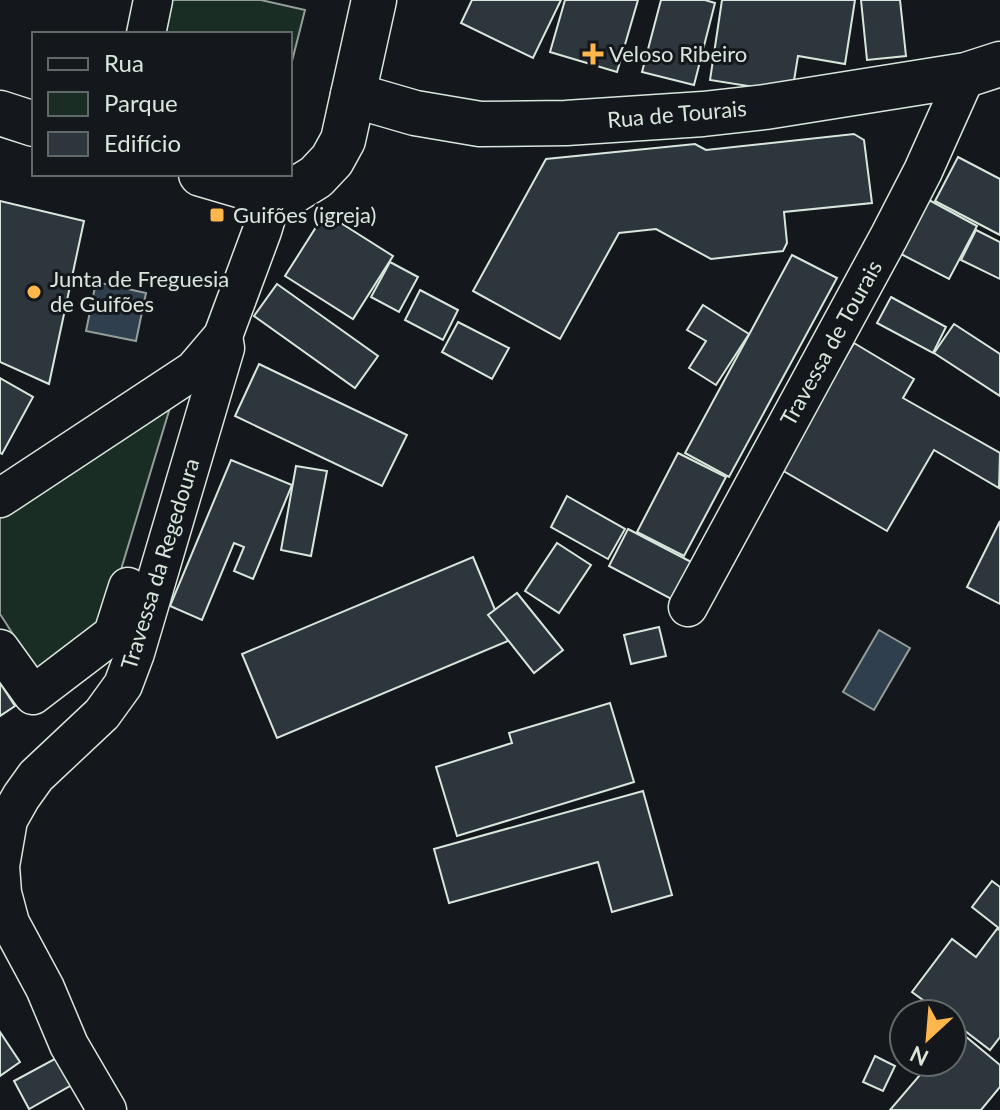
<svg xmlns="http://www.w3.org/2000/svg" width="1000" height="1110" font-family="Lato,sans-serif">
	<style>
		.green { fill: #1a2d24; stroke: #939e99; stroke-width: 2 }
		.water { fill: #2f3f4d; stroke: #939e99; stroke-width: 2 }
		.building { fill: #2c363c; stroke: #d8e6dc; stroke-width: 2 }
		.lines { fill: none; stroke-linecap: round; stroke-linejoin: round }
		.street-casing { stroke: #d8e6dc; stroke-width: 41 }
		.secondary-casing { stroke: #d8e6dc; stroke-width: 47 }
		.street { stroke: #14181c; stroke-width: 38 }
		.secondary { stroke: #14181c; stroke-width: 44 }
		.poi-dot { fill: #ffb74d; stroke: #14181c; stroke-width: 3 }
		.labels { text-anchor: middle; stroke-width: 6; stroke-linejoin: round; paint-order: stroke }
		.poi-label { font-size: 22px; fill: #d8e6dc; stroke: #14181c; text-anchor: start }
		.street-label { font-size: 22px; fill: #d8e6dc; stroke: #14181c }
	</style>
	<rect width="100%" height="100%" fill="#14181c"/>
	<g class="green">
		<path d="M166,0H261L305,10L290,69V34H158Z"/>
		<path d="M172,401L103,629L38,673L0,614V511Z"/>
	</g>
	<g class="water">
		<path d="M96,282L146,293L136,341L86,331Z"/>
		<path d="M879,630L910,648L874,710L843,692Z"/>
	</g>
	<g class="building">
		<path d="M472,0H561L533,58L461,23Z"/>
		<path d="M565,0H638L617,72L550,52Z"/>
		<path d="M661,0H705L715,3L694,85L642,72Z"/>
		<path d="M722,0H855L845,64L798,56L792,93L710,80Z"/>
		<path d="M861,0H900L906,56L867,60Z"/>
		<path d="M854,134L864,140L872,203L784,212L787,243L783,251L711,259L656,229L619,233L560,339L473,291L546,159L695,144L706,150Z"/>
		<path d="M958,157L1000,179V235L935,201Z"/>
		<path d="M929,200L977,226L949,279L901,254Z"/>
		<path d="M0,201L84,221L49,384L0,362Z"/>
		<path d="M325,213L393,256L353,319L285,276Z"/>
		<path d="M976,230L1000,242V279L961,260Z"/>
		<path d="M792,255L837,278L729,477L685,453Z"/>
		<path d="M390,262L418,277L399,312L371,297Z"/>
		<path d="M277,284L378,356L355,388L254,316Z"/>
		<path d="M420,290L458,310L443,340L405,320Z"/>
		<path d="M891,297L946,327L933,353L877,323Z"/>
		<path d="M703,305L749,334L716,385L689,368L706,341L687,330Z"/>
		<path d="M458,322L509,348L492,379L442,352Z"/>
		<path d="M954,324L1000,354V396L934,353Z"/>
		<path d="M854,343L914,379L903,398L1000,453L999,488L934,450L887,531L780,469Z"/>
		<path d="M259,364L407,435L382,486L235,416Z"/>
		<path d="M0,378L33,397L2,454L0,453Z"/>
		<path d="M678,453L726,477L684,556L637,532Z"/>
		<path d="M231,460L292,485L253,579L234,571L244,547L234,543L202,620L170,606Z"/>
		<path d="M296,466L327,471L311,556L281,550Z"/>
		<path d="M567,496L625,529L608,559L551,527Z"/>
		<path d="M1000,521V604L967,587Z"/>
		<path d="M628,529L697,565L677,602L609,566Z"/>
		<path d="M557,543L591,565L559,613L525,591Z"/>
		<path d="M473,557L508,641L277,738L242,654Z"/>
		<path d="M517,593L563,650L534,673L488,615Z"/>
		<path d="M659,627L666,656L631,664L624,635Z"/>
		<path d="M0,683L15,706L0,716Z"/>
		<path d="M610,703L634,782L457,836L436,767L512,743L509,733Z"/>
		<path d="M643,791L672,895L612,912L598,862L449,903L434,849Z"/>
		<path d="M992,881L1000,887V929L972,907Z"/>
		<path d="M997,929L1000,930V1037L990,1050L952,1021V1014H942L912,992L952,939L976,957Z"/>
		<path d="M958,1030L1000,1065V1087L981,1110H890L931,1062H952V1037Z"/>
		<path d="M0,1032L20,1062L0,1076Z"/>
		<path d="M62,1055L77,1082L29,1109L14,1081Z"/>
		<path d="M875,1056L895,1066L883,1091L863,1082Z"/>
	</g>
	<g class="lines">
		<g class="street-casing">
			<g id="street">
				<path d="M146,34L153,0"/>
				<path d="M0,498L194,370L223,336L262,231L273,195"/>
				<path d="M688,607L890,235L923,171L966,75"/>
				<path d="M0,649L33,695L113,634L128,587"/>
				<path d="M107,1110L69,1045L45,988L10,923L2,893L0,866L8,820L21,797L36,776L102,714L123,685L135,653L225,348L223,336"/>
			</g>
		</g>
		<g class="secondary-casing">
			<g id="secondary">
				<path d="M353,95L415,113L480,124L566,123L703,114L765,107L966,75L1000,64"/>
				<path d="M0,113L34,124"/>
				<path d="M201,174L273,195L295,190L316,177L332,160L343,140L374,0"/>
			</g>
		</g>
		<use href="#street" class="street"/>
		<use href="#secondary" class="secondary"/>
	</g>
	<g class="poi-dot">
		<path d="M589 42h8v8h8v8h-8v8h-8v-8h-8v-8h8z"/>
		<rect x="209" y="207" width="16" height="16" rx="4"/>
		<circle cx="34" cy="292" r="8"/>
	</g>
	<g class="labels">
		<g class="poi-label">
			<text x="609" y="62">Veloso Ribeiro</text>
			<text x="233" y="223">Guifões (igreja)</text>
			<text x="50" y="287">Junta de Freguesia<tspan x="50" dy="25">de Guifões</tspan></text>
		</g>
		<g class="street-label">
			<text transform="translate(677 114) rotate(-5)" y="8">Rua de Tourais</text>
			<text transform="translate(831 343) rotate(-61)" y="8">Travessa de Tourais</text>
			<text transform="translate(160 564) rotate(-73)" y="8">Travessa da Regedoura</text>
		</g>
	</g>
	<rect x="32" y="32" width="260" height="144" fill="#14181c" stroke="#626a69" stroke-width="2"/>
	<rect x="48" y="58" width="40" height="12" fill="#14181c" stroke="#626a69" stroke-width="2"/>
	<text x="104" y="72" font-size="24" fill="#d8e6dc">Rua</text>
	<rect x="48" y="92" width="40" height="24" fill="#1a2d24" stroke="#626a69" stroke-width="2"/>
	<text x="104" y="112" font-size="24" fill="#d8e6dc">Parque</text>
	<rect x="48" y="132" width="40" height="24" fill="#2c363c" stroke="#626a69" stroke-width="2"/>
	<text x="104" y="152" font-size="24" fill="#d8e6dc">Edifício</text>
	<g transform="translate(928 1038) rotate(206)"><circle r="38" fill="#14181c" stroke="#626a69" stroke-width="2"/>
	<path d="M0-6L14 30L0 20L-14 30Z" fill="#ffb74d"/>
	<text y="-12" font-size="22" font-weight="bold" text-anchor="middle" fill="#d8e6dc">N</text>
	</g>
</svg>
